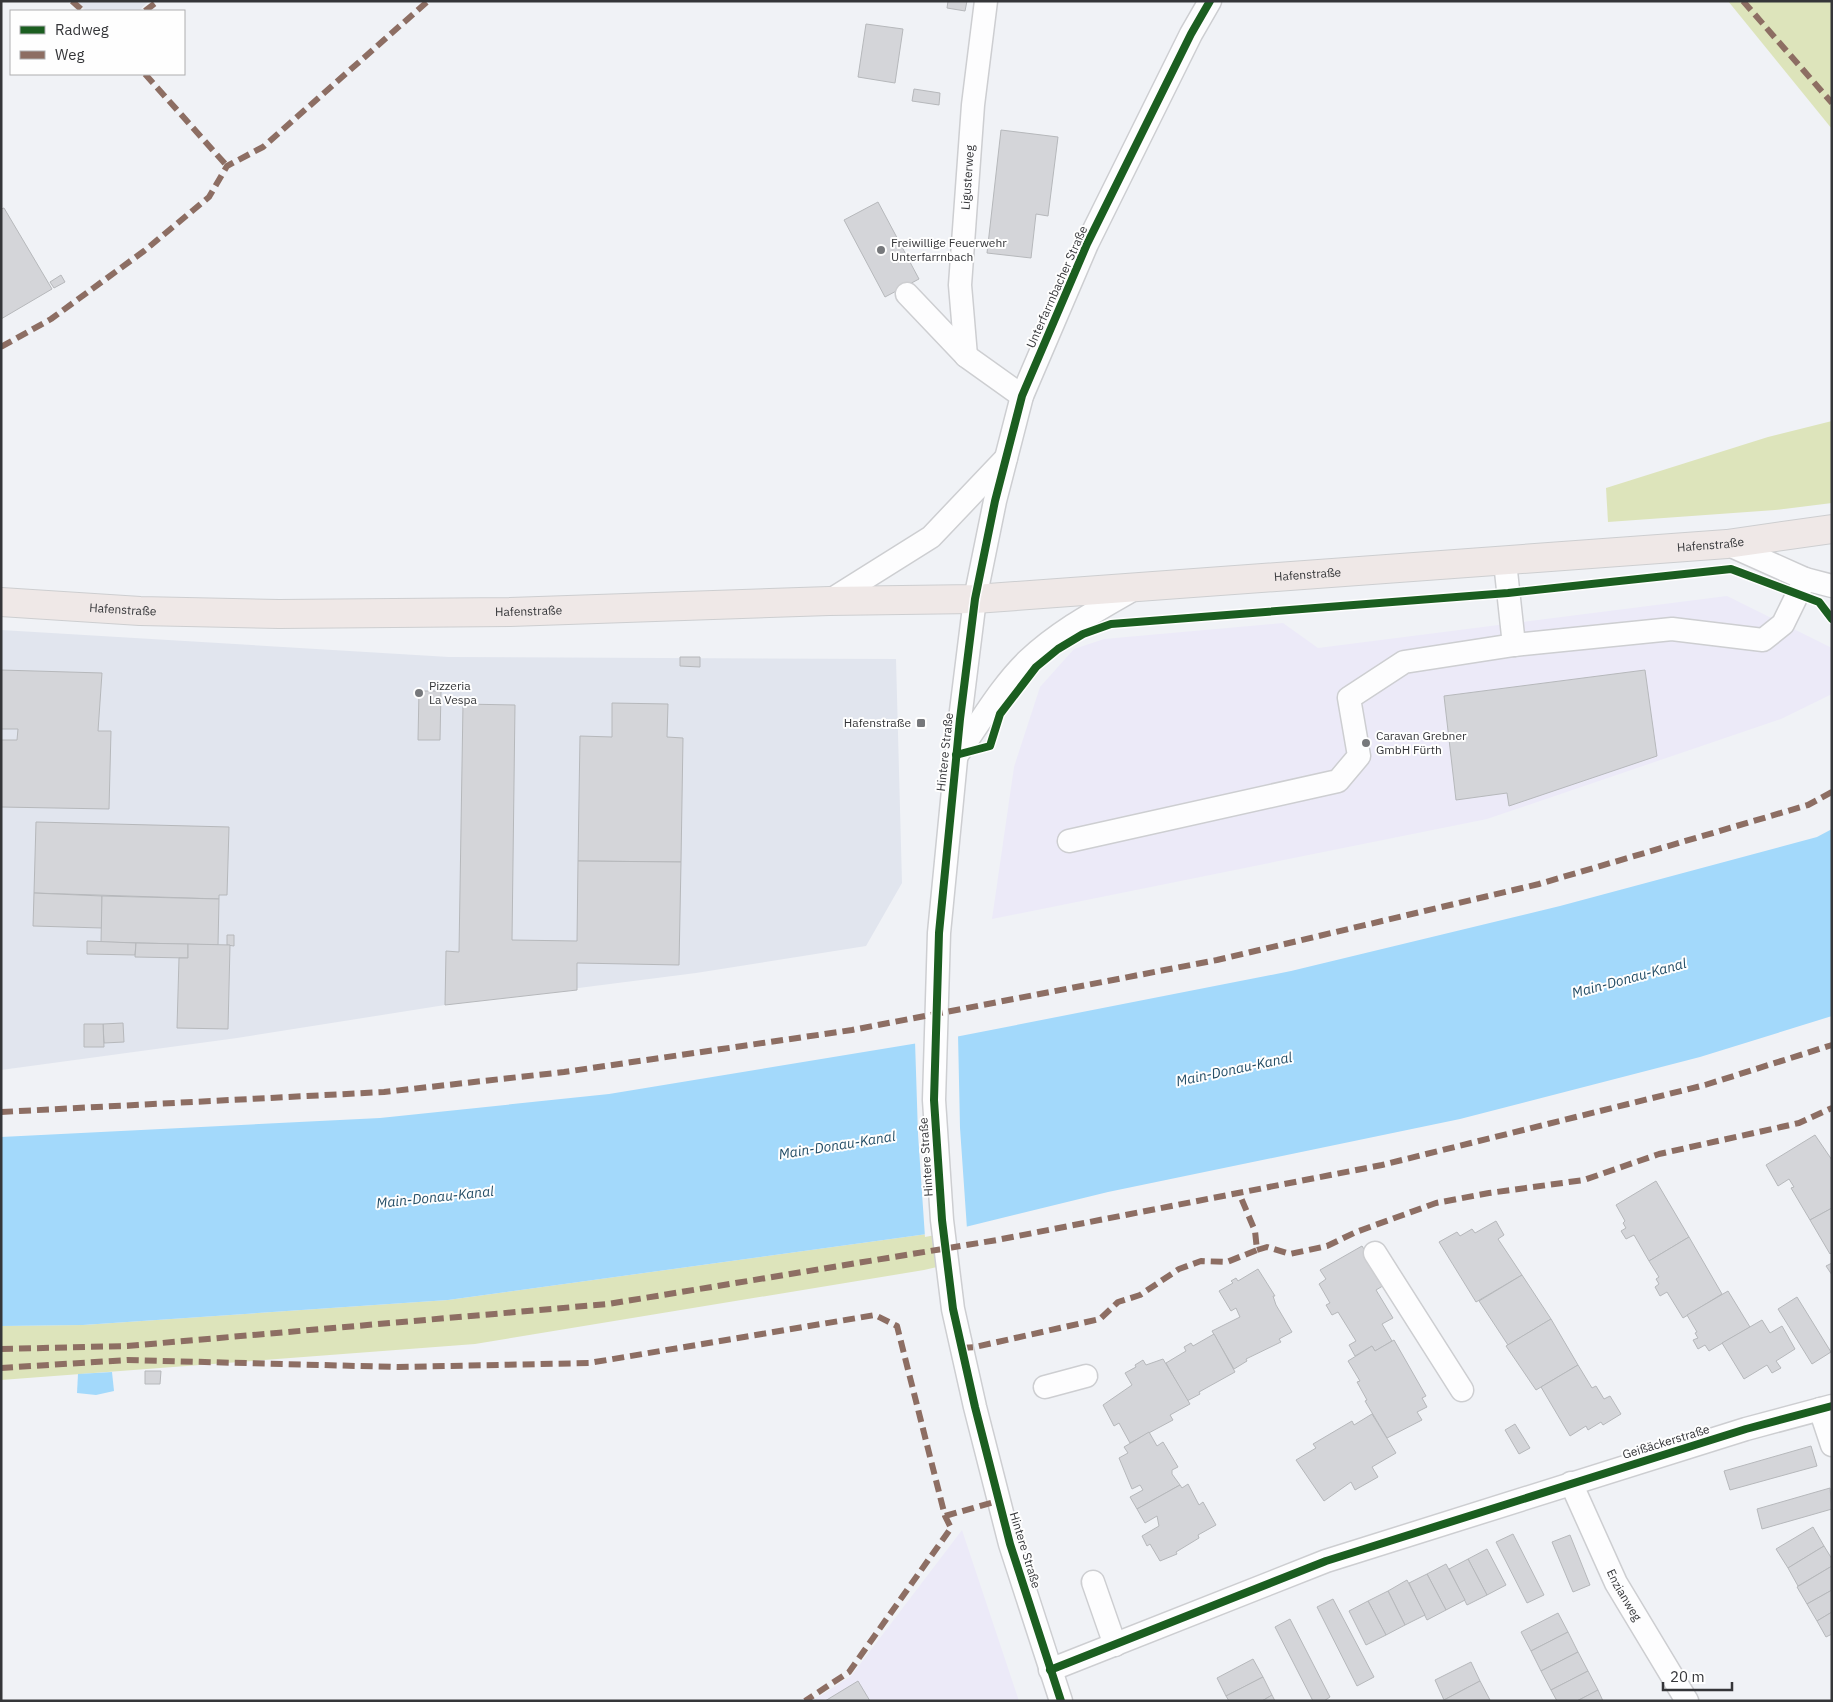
<svg xmlns="http://www.w3.org/2000/svg" width="1833" height="1702" font-family="'IBM Plex Sans',sans-serif">
	<style>
		.commercial { fill: #eceaf8 }
		.built { fill: #e1e5ee }
		.green { fill: #dde4bb }
		.water { fill: #a3d9fb }
		.pier { fill: #f0f2f6 }
		.building { fill: #d4d5d9; stroke: #b6b8bb }
		.lines { fill: none; stroke-linecap: round; stroke-linejoin: round }
		.minor-casing { stroke: #cdced1; stroke-width: 25 }
		.major-casing { stroke: #cdced0; stroke-width: 30 }
		.minor { stroke: #fdfdfe; stroke-width: 22 }
		.major { stroke: #efe8e7; stroke-width: 28 }
		.quiet { stroke: #8d6e63; stroke-width: 6; stroke-dasharray: 12 6; stroke-linecap: butt }
		.cycleway-casing { stroke: #fefefe; stroke-width: 11 }
		.cycleway { stroke: #1b5e20; stroke-width: 8 }
		.poi-dot { fill: #76787b; stroke: #fefefe; stroke-width: 2 }
		.labels { text-anchor: middle; stroke-width: 4; stroke-linejoin: round; paint-order: stroke }
		.street-label { font-size: 12px; fill: #353639; stroke: #fefefe }
		.poi-label { font-size: 12px; fill: #353639; stroke: #fefefe; text-anchor: start }
		.water-label { font-size: 14px; font-style: italic; fill: #244e67; stroke: #fefefe }
	</style>
	<rect width="100%" height="100%" fill="#f0f2f6"/>
	<g class="commercial">
		<path d="M1727,596L1832,648V694L1781,719L1487,819L992,919L1014,767L1040,687L1074,649L1104,639L1283,623L1318,648Z"/>
		<path d="M962,1530L1019,1701H812L851,1676Z"/>
	</g>
	<g class="built">
		<path d="M75,1H149L139,11H86Z"/>
		<path d="M1,630L449,657L896,659L902,883L866,946L696,973L445,1005L237,1038L1,1070Z"/>
	</g>
	<g class="green">
		<path d="M1728,1H1832V129Z"/>
		<path d="M1832,421V503L1775,510L1608,522L1606,488L1768,437Z"/>
		<path d="M949,1231L950,1264L924,1270L475,1344L1,1380V1326L83,1325L448,1300Z"/>
	</g>
	<g class="water">
		<path d="M1832,829V1016L1700,1057L1460,1119L1108,1192L949,1231L448,1300L83,1325L1,1326V1137L380,1118L609,1094L955,1037L1291,971L1560,906L1817,837Z"/>
		<path d="M112,1372L114,1391L96,1395L77,1393L78,1374Z"/>
	</g>
	<path class="pier" d="M958,1034L960,1128L967,1229L925,1237L918,1134L915,1041Z"/>
	<g class="building">
		<path d="M948,1H967L965,11L947,8Z"/>
		<path d="M866,24L903,29L895,83L858,77Z"/>
		<path d="M914,89L940,93L939,105L912,101Z"/>
		<path d="M1001,130L1058,137L1048,216L1036,214L1031,258L987,253Z"/>
		<path d="M878,202L919,279L885,297L844,220Z"/>
		<path d="M4,208L52,289L1,319V209Z"/>
		<path d="M61,275L65,282L54,288L50,282Z"/>
		<path d="M680,657H700V667L680,666Z"/>
		<path d="M1,670L102,673L98,731H111L109,809L1,807V740H17L18,729H1Z"/>
		<path d="M1645,670L1657,756L1509,806L1507,793L1456,800L1444,696Z"/>
		<path d="M419,691H441L440,740H418Z"/>
		<path d="M612,703L668,704L667,737L683,738L681,862L578,861L580,736L612,737Z"/>
		<path d="M463,704L515,705L512,940L577,941L578,861L681,862L679,965L577,963V990L445,1005L446,951L459,952Z"/>
		<path d="M36,822L229,827L227,895H219V899L34,893Z"/>
		<path d="M34,893L102,896V928L33,926Z"/>
		<path d="M102,896L219,899L218,945L101,942Z"/>
		<path d="M227,935H234V946L227,945Z"/>
		<path d="M87,941L136,943L135,955L87,954Z"/>
		<path d="M136,943L188,944V958L135,957Z"/>
		<path d="M188,944L230,945L228,1029L177,1028L179,958H188Z"/>
		<path d="M123,1023L124,1042L104,1043L103,1024Z"/>
		<path d="M84,1024H103L104,1047H84Z"/>
		<path d="M1815,1135L1832,1160V1208L1810,1220L1791,1188L1794,1187L1789,1179L1778,1186L1766,1165Z"/>
		<path d="M1656,1181L1689,1237L1649,1261L1634,1235L1626,1239L1621,1231L1626,1228L1623,1223L1625,1221L1616,1205Z"/>
		<path d="M1832,1208V1252L1830,1254L1810,1220Z"/>
		<path d="M1496,1221L1504,1235L1498,1239L1522,1275L1476,1302L1439,1242L1457,1232L1460,1236L1472,1229L1475,1233Z"/>
		<path d="M1689,1237L1722,1294L1683,1318L1667,1292L1660,1296L1655,1287L1659,1284L1656,1279L1659,1277L1649,1261Z"/>
		<path d="M1362,1246L1386,1284L1376,1290L1393,1318L1382,1324L1392,1341L1375,1351L1372,1346L1355,1356L1349,1345L1356,1341L1338,1312L1332,1315L1326,1305L1330,1303L1319,1284L1326,1279L1320,1270Z"/>
		<path d="M1832,1263V1275L1826,1266Z"/>
		<path d="M1258,1269L1275,1296H1273L1276,1305L1292,1332L1279,1339L1281,1342L1246,1359L1247,1361L1234,1369L1212,1331L1240,1317L1236,1308L1231,1311L1219,1291L1233,1283L1231,1281L1236,1278L1238,1281Z"/>
		<path d="M1522,1275L1551,1319L1508,1345L1479,1301Z"/>
		<path d="M1728,1291L1750,1327L1709,1351L1705,1345L1698,1349L1693,1340L1698,1338L1695,1333L1697,1332L1687,1315Z"/>
		<path d="M1797,1297L1831,1352L1812,1364L1778,1309Z"/>
		<path d="M1551,1319L1578,1365L1536,1390L1506,1346Z"/>
		<path d="M1762,1320L1770,1333L1782,1326L1795,1349L1776,1361L1781,1368L1772,1373L1767,1365L1744,1379L1722,1343Z"/>
		<path d="M1214,1334L1235,1372L1199,1392L1200,1394L1187,1401L1166,1363L1186,1351L1184,1347L1191,1343L1193,1346Z"/>
		<path d="M1394,1340L1426,1396L1422,1398L1427,1407L1417,1412L1422,1420L1387,1438L1365,1401L1367,1400L1357,1382L1360,1381L1348,1361L1372,1346L1375,1351Z"/>
		<path d="M1163,1359L1190,1404L1170,1415L1173,1420L1130,1443L1119,1423L1114,1426L1103,1405L1132,1385L1125,1373L1136,1367L1135,1365L1143,1360L1146,1365Z"/>
		<path d="M1578,1365L1592,1388L1596,1386L1604,1399L1610,1396L1621,1414L1603,1425L1601,1422L1588,1430L1586,1426L1570,1436L1541,1387Z"/>
		<path d="M145,1371H161L160,1384H145Z"/>
		<path d="M1372,1414L1396,1453L1372,1467L1378,1477L1355,1490L1351,1482L1324,1501L1296,1460L1316,1448L1313,1444L1352,1421L1354,1425Z"/>
		<path d="M1515,1424L1530,1448L1519,1454L1505,1430Z"/>
		<path d="M1149,1432L1157,1446L1163,1442L1178,1467L1172,1470V1474L1180,1485L1137,1509L1130,1497L1143,1490L1140,1485L1132,1489L1119,1458L1128,1453L1124,1447Z"/>
		<path d="M1811,1446L1817,1466L1730,1490L1724,1471Z"/>
		<path d="M1188,1484L1199,1505L1203,1502L1216,1525L1198,1535L1199,1538L1176,1552L1177,1554L1160,1561L1150,1544L1147,1546L1142,1536L1159,1526L1157,1516L1145,1523L1137,1509L1180,1485L1182,1488Z"/>
		<path d="M1830,1488L1832,1509L1762,1529L1757,1509Z"/>
		<path d="M1813,1527L1824,1546L1788,1568L1776,1549Z"/>
		<path d="M1513,1534L1544,1595L1527,1603L1496,1542Z"/>
		<path d="M1570,1535L1590,1585L1573,1592L1552,1542Z"/>
		<path d="M1824,1546L1832,1559V1566L1798,1586L1788,1568Z"/>
		<path d="M1487,1549L1506,1585L1487,1595L1468,1559Z"/>
		<path d="M1468,1559L1487,1595L1467,1605L1449,1569Z"/>
		<path d="M1446,1564L1465,1600L1446,1610L1427,1574Z"/>
		<path d="M1832,1566V1590L1807,1604L1797,1587Z"/>
		<path d="M1427,1574L1446,1610L1427,1620L1409,1583Z"/>
		<path d="M1407,1580L1425,1615L1405,1625L1388,1591Z"/>
		<path d="M1832,1590V1612L1817,1621L1807,1604Z"/>
		<path d="M1388,1591L1405,1625L1386,1635L1368,1601Z"/>
		<path d="M1333,1599L1374,1677L1357,1686L1317,1607Z"/>
		<path d="M1368,1601L1386,1635L1366,1645L1349,1611Z"/>
		<path d="M1832,1612V1634L1826,1637L1817,1621Z"/>
		<path d="M1558,1613L1568,1632L1531,1651L1521,1632Z"/>
		<path d="M1290,1619L1330,1697L1324,1701H1313L1275,1627Z"/>
		<path d="M1568,1632L1578,1652L1541,1671L1531,1651Z"/>
		<path d="M1578,1652L1588,1671L1551,1690L1541,1671Z"/>
		<path d="M1253,1659L1263,1677L1226,1696L1217,1678Z"/>
		<path d="M1471,1662L1480,1681L1444,1700L1435,1680Z"/>
		<path d="M1588,1671L1598,1690L1577,1701H1557L1551,1690Z"/>
		<path d="M1263,1677L1272,1695L1262,1701H1229L1226,1696Z"/>
		<path d="M858,1681L870,1701H825Z"/>
		<path d="M1480,1681L1490,1700L1445,1701L1444,1700Z"/>
		<path d="M1598,1690L1603,1701H1577Z"/>
		<path d="M1272,1695L1275,1701H1262Z"/>
	</g>
	<g class="lines">
		<g class="minor-casing">
			<g id="minor">
				<path d="M907,294L966,356L1022,396"/>
				<path id="s1" d="M966,356L960,285L973,105L986,1"/>
				<path d="M1727,544L1805,579L1832,586"/>
				<path d="M1505,562L1514,645"/>
				<path d="M829,601L931,537L1006,458"/>
				<path d="M957,755C980,723 1000,687 1028,660C1060,630 1098,610 1136,588"/>
				<path d="M1069,841L1338,781L1359,756L1349,698L1404,662L1514,645L1672,629L1763,640L1783,624L1805,579"/>
				<path d="M1375,1253L1462,1390"/>
				<path d="M1045,1387L1086,1376"/>
				<path d="M1820,1409L1832,1445"/>
				<path id="s2" d="M1571,1483L1616,1583L1687,1701"/>
				<path d="M1093,1582L1115,1645"/>
				<path d="M1050,1670L1326,1561L1746,1429L1832,1406"/>
				<path d="M1061,1701L1010,1544L975,1407L953,1309L942,1220L934,1100L939,933L960,719L975,599L995,501L1022,396L1087,244L1191,34L1210,1"/>
			</g>
		</g>
		<g class="major-casing">
			<g id="major">
				<path id="s3" d="M1,602L140,611L279,614L510,612L829,601L975,599L1727,544L1832,529"/>
			</g>
		</g>
		<use href="#minor" class="minor"/>
		<use href="#major" class="major"/>
		<g class="quiet">
			<path d="M72,1L83,11"/>
			<path d="M1743,1L1832,103"/>
			<path d="M145,11L158,1"/>
			<path d="M145,74L227,166"/>
			<path d="M1,347L51,319L144,251L209,197L227,166L263,147L428,1"/>
			<path d="M1,1112L384,1092L564,1072L852,1030L1217,960L1539,884L1808,805L1832,792"/>
			<path d="M1257,1250L1267,1247L1290,1254L1327,1246L1356,1232L1436,1203L1489,1193L1584,1180L1659,1154L1799,1123L1832,1108"/>
			<path d="M961,1348L975,1347L1100,1319L1118,1302L1140,1295L1179,1269L1201,1261L1227,1262L1257,1250L1255,1231L1239,1193"/>
			<path d="M1,1349L127,1346L608,1304L997,1240L1382,1165L1705,1085L1832,1045"/>
			<path d="M1,1368L127,1360L398,1367L589,1363L875,1315L897,1326L945,1516L951,1528L849,1672L805,1701"/>
			<path d="M945,1516L998,1501"/>
		</g>
		<g class="cycleway-casing">
			<g id="cycleway">
				<path d="M956,755L990,746L1000,714L1036,667L1058,649L1083,634L1111,624L1508,593L1731,569L1819,602L1832,619"/>
				<path d="M1050,1670L1326,1561L1746,1429L1832,1406"/>
				<path d="M1061,1701L1010,1544L975,1407L953,1309L942,1220L934,1100L939,933L960,719L975,599L995,501L1022,396L1087,244L1191,34L1210,1"/>
			</g>
		</g>
		<use href="#cycleway" class="cycleway"/>
	</g>
	<g class="poi-dot">
		<circle cx="881" cy="250" r="5"/>
		<circle cx="419" cy="693" r="5"/>
		<rect x="916" y="718" width="10" height="10" rx="2.5"/>
		<circle cx="1366" cy="743" r="5"/>
	</g>
	<g class="labels">
		<g class="street-label">
			<text dy="4" stroke="none"><textPath href="#s1" startOffset="179">Ligusterweg</textPath></text>
			<text transform="translate(1057 287) rotate(-66)" y="4">Unterfarrnbacher Straße</text>
			<text dy="4" stroke="none"><textPath href="#s3" startOffset="1712">Hafenstraße</textPath></text>
			<text dy="4" stroke="none"><textPath href="#s3" startOffset="1308">Hafenstraße</textPath></text>
			<text dy="4" stroke="none"><textPath href="#s3" startOffset="122">Hafenstraße</textPath></text>
			<text dy="4" stroke="none"><textPath href="#s3" startOffset="528">Hafenstraße</textPath></text>
			<text transform="translate(945 752) rotate(-84)" y="4">Hintere Straße</text>
			<text transform="translate(926 1157) rotate(-94)" y="4">Hintere Straße</text>
			<text transform="translate(1666 1442) rotate(-17)" y="4">Geißäckerstraße</text>
			<text transform="translate(1025 1550) rotate(73)" y="4">Hintere Straße</text>
			<text dy="4" stroke="none"><textPath href="#s2" startOffset="124">Enzianweg</textPath></text>
		</g>
		<g class="poi-label">
			<text x="891" y="247">Freiwillige Feuerwehr<tspan x="891" dy="14">Unterfarrnbach</tspan></text>
			<text x="429" y="690">Pizzeria<tspan x="429" dy="14">La Vespa</tspan></text>
			<text x="911" y="727" text-anchor="end">Hafenstraße</text>
			<text x="1376" y="740">Caravan Grebner<tspan x="1376" dy="14">GmbH Fürth</tspan></text>
		</g>
		<g class="water-label">
			<text transform="translate(1629 978) rotate(-15)" y="5">Main-Donau-Kanal</text>
			<text transform="translate(1234 1069) rotate(-12)" y="5">Main-Donau-Kanal</text>
			<text transform="translate(837 1145) rotate(-9)" y="5">Main-Donau-Kanal</text>
			<text transform="translate(435 1197) rotate(-6)" y="5">Main-Donau-Kanal</text>
		</g>
	</g>
	<rect width="1833" height="1702" fill="none" stroke="#353639" stroke-width="5"/>
	<rect x="10" y="10" width="175" height="65" fill="#fefefe" stroke="#aeaeaf"/>
	<rect x="20" y="26" width="25" height="8" fill="#1b5e20" stroke="#aeaeaf"/>
	<text x="55" y="35" font-size="15" fill="#353639">Radweg</text>
	<rect x="20" y="51" width="25" height="8" fill="#8d6e63" stroke="#aeaeaf"/>
	<text x="55" y="60" font-size="15" fill="#353639">Weg</text>
	<path d="M1663 1682v8h69v-8" fill="none" stroke="#353639" stroke-width="2.5"/>
	<text x="1670" y="1682" font-size="15" fill="#353639" stroke="#fefefe" stroke-width="4" paint-order="stroke">20 m</text>
</svg>
